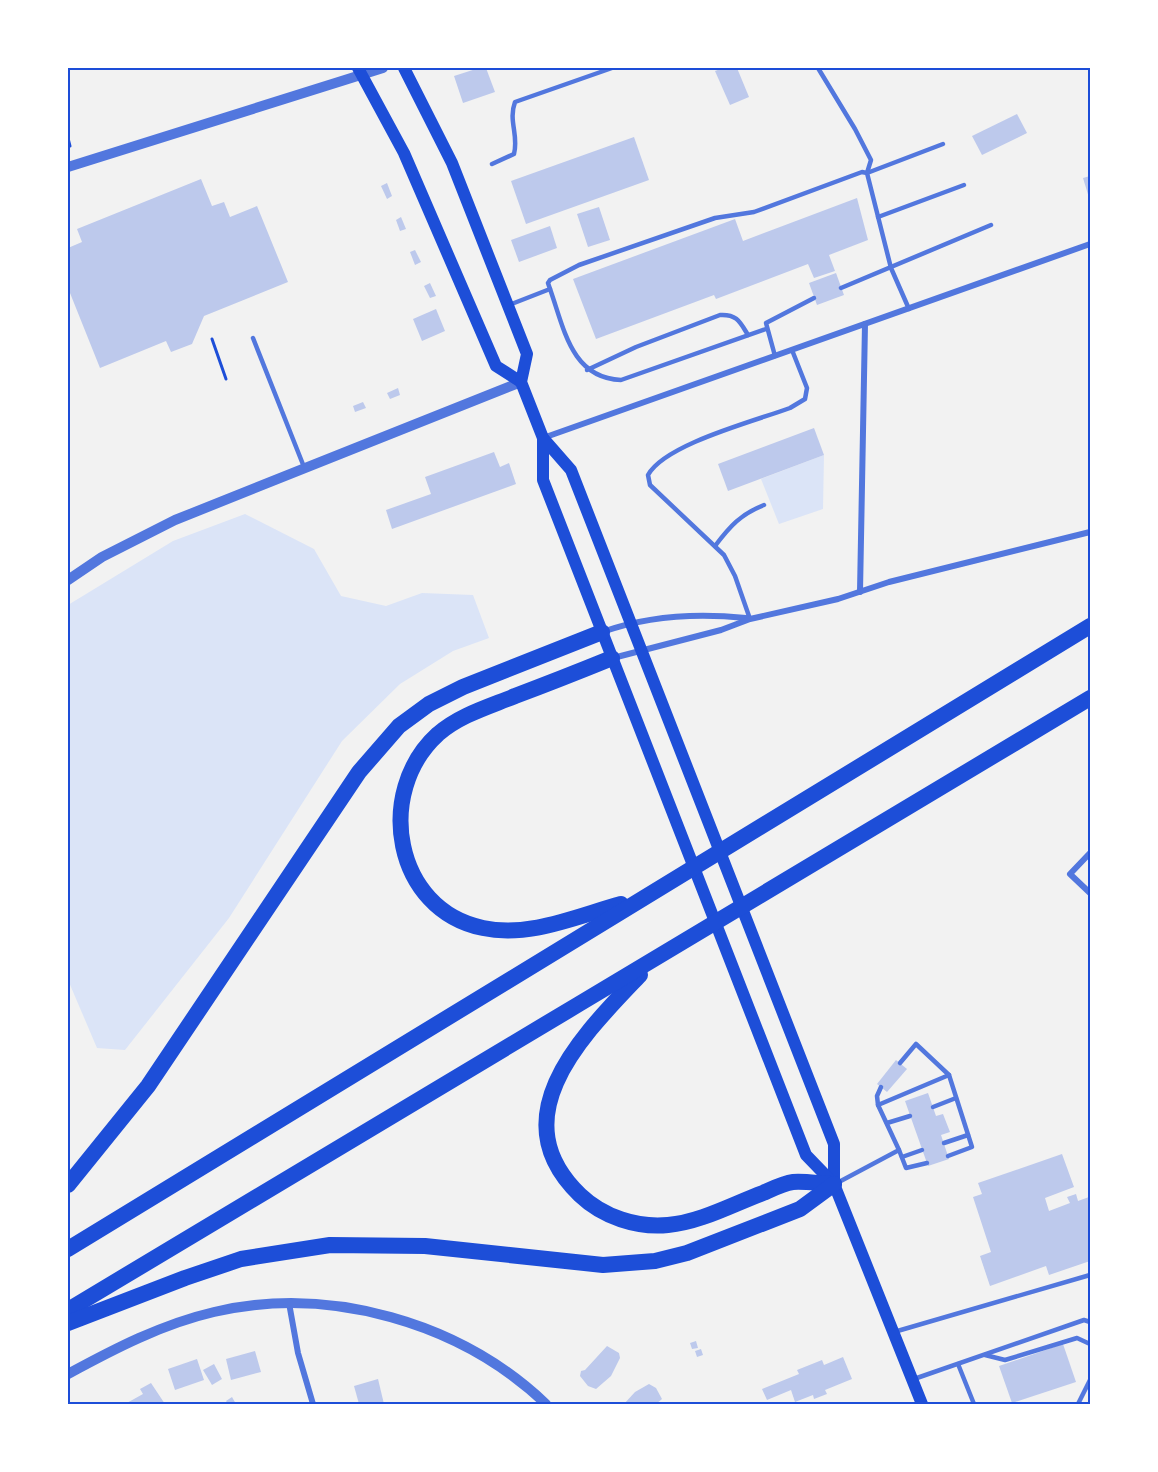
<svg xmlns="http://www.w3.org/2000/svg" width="1158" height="1472" font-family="'IBM Plex Sans',sans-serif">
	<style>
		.green { fill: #dbe4f7 }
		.building { fill: #bdc9ec }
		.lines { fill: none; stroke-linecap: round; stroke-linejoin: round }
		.path { stroke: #1d4ed8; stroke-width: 3 }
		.service { stroke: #5277de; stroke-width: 4.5 }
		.minor { stroke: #5277de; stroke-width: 6 }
		.tertiary { stroke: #5277de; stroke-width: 10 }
		.secondary { stroke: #1d4ed8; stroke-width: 12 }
		.motorway { stroke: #1d4ed8; stroke-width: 16 }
		.neatline { fill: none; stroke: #1d4ed8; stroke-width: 2 }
	</style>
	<rect width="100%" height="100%" fill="#f2f2f2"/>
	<g class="green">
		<path d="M824,455L823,509L779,524L761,479Z"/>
		<path d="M245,514L314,549L341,596L386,606L422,593L473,595L489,638L453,651L400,684L342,741L229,918L125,1050L97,1048L68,980V605L173,541Z"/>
	</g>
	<g class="building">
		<path d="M479,68H486L495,92L463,103L454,76Z"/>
		<path d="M723,68H737L749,97L730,105L715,71Z"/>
		<path d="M1017,114L1027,133L982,155L972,136Z"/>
		<path d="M634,137L649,180L526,224L511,181Z"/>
		<path d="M1090,176V201L1083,178Z"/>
		<path d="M201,179L212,206L224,202L230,217L257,206L288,282L204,316L192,344L171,352L166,341L100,368L68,288V248L82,242L77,229Z"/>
		<path d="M387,183L392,196L387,199L381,186Z"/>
		<path d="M857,198L868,240L829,255L835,271L814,278L808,264L716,299L714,295L596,339L573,279L735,219L743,241Z"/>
		<path d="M599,207L610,240L588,247L577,214Z"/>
		<path d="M401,217L406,229L400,231L396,220Z"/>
		<path d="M550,226L557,248L519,262L511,240Z"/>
		<path d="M415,250L421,262L415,265L410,252Z"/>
		<path d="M836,273L844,295L817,305L809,283Z"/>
		<path d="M430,283L436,296L430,298L424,286Z"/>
		<path d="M436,309L445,331L422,341L413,319Z"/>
		<path d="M398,388L400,395L390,399L387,393Z"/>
		<path d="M363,402L366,408L355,412L353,406Z"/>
		<path d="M814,428L824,455L728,491L718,464Z"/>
		<path d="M494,452L500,467L509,463L516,484L392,529L386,510L431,494L425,477Z"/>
		<path d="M896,1060L907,1069L887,1092L877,1084Z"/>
		<path d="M928,1093L936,1116L943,1114L950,1132L941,1135L949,1159L928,1166L905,1101Z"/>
		<path d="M1062,1154L1074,1187L1045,1198L1049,1211L1070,1203L1067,1197L1076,1194L1078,1201L1089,1197L1090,1261L1049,1275L1046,1266L990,1286L980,1256L991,1252L973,1197L982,1194L978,1183Z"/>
		<path d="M696,1341L698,1348L692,1349L690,1343Z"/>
		<path d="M1063,1344L1076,1382L1012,1403L999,1366Z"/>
		<path d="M607,1346L619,1353L620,1358L611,1376L596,1389L588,1386L580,1376L581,1371L585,1370Z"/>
		<path d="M701,1349L703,1355L697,1357L695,1351Z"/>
		<path d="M255,1351L261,1372L231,1380L226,1359Z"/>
		<path d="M843,1357L852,1379L825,1390L827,1394L814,1399L813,1395L795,1402L791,1390L767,1400L762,1389L799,1374L797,1370L822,1360L824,1365Z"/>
		<path d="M197,1359L204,1380L175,1390L168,1369Z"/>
		<path d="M214,1364L222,1379L212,1385L203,1370Z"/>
		<path d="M378,1379L384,1404H359L354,1386Z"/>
		<path d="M151,1383L165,1404H125L143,1394L140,1389Z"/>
		<path d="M649,1384L656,1388L662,1399L656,1404H624L635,1392Z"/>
		<path d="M232,1397L236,1404H228L226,1401Z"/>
	</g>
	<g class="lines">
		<g class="path">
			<path d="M68,138L70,146"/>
			<path d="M212,339L226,379"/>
		</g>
		<g class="service">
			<path d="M818,68L855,129L871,160L867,173"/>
			<path d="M492,164L514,154C519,135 508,121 515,102L612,68"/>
			<path d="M867,173L943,144"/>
			<path d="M878,217L964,185"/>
			<path d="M841,288L991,225"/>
			<path d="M550,289C564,328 571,378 621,380L766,329"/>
			<path d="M509,305L550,289L548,283L550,280L579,265L715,218L754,212L862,172L867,173L891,268L909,309"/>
			<path d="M253,338L304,467"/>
			<path d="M775,356L766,323L814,298"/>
			<path d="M587,370L636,347L720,315C737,314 740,322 748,335"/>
			<path d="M715,546C730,526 741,514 764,505"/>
			<path d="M750,619L735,576L724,555L650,485L648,475C665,444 755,421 790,408L805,399L807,388L792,350"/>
			<path d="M900,1063L916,1044L949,1075"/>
			<path d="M878,1105L877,1096L881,1087"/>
			<path d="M933,1107L956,1098"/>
			<path d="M887,1123L910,1116"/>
			<path d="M944,1143L968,1135"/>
			<path d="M899,1150L906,1168L927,1163"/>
			<path d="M902,1157L922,1150"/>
			<path d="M837,1183L899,1150L878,1105L949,1075L972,1147L948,1156"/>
			<path d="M894,1332L1090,1275"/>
			<path d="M985,1355L1005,1360L1077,1338L1090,1344"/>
			<path d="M958,1364L974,1404"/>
			<path d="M914,1379L1084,1320L1090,1322"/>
			<path d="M1078,1404L1090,1380"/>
		</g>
		<g class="minor">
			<path d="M543,438L1090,244"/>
			<path d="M860,592L865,324"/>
			<path d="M602,632C647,616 699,613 746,618"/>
			<path d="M613,658L721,630L750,619L838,599L889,582L1090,532"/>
			<path d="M1090,853L1070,874L1090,893"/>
			<path d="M289,1303L298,1353L313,1404"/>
		</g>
		<g class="tertiary">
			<path d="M68,167L383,68"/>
			<path d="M68,580L102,557L175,520L521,382"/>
			<path d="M68,1374C114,1349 162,1324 214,1312C329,1285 460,1322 546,1404"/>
		</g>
		<g class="secondary">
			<path d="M358,68L404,153L496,366L521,382"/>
			<path d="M404,68L452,163L527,354L521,382L543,438L571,470L834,1144V1184L922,1404"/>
			<path d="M543,438V480L806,1155L834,1184"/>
		</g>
		<g class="motorway">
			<path d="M612,658C580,671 547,684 515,696C488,707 460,715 438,734C374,792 394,910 483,928C529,938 577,916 621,904"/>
			<path d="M640,975C585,1033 498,1116 580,1195C603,1217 637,1228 668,1225C701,1222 733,1204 763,1193C772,1189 784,1183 793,1182C807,1181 821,1184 834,1184"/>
			<path d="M68,1185L148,1086L359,772L399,726L429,704L463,687L602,632"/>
			<path d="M68,1249L1090,626"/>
			<path d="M68,1310C408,1105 750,903 1090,698"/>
			<path d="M68,1323L185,1278L241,1259L330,1245L425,1246L603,1265L655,1261L687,1253L800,1209L834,1184"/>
		</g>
	</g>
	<rect width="1158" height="1472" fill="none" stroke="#ffffff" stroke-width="138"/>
	<rect x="69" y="69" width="1020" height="1334" class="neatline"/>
</svg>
